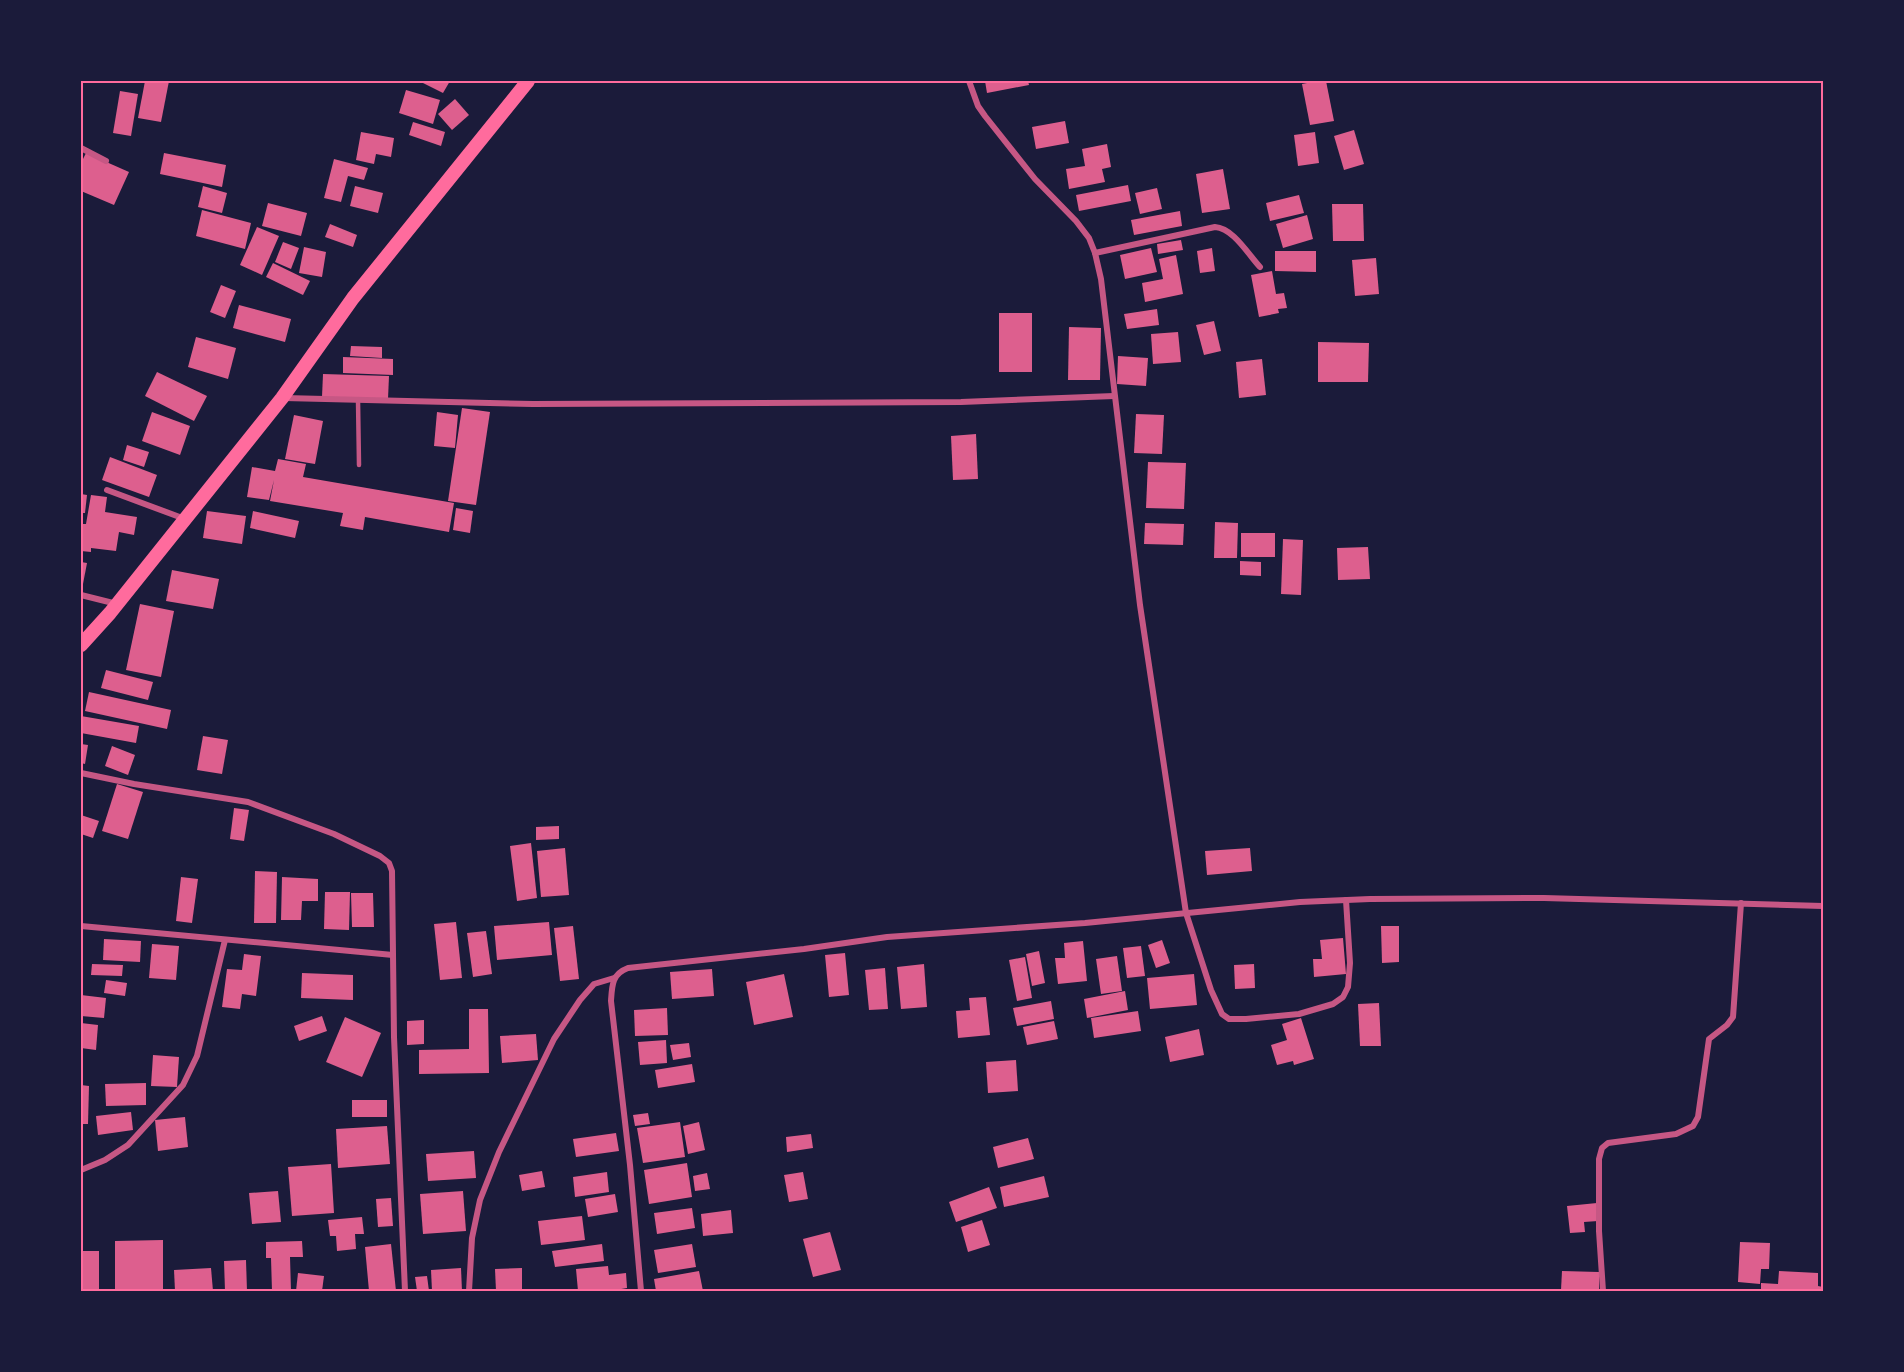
<svg xmlns="http://www.w3.org/2000/svg" width="1904" height="1372" font-family="Barlow,sans-serif">
	<style>
		.building { fill: #dd5f8e }
		.lines { fill: none; stroke-linecap: round; stroke-linejoin: round }
		.service { stroke: #c65784; stroke-width: 4.5 }
		.minor { stroke: #c65784; stroke-width: 6 }
		.trunk { stroke: #ff6b9d; stroke-width: 14 }
		.neatline { fill: none; stroke: #ff6b9d; stroke-width: 2 }
	</style>
	<rect width="100%" height="100%" fill="#1b1b3a"/>
	<g class="building">
		<path d="M145,81H169L161,122L138,118Z"/>
		<path d="M419,81H450L443,93Z"/>
		<path d="M985,81H1028L1029,85L987,93Z"/>
		<path d="M1317,81H1326L1334,121L1310,125L1302,84Z"/>
		<path d="M406,90L440,100L433,124L399,113Z"/>
		<path d="M120,91L138,94L131,136L113,133Z"/>
		<path d="M455,99L469,115L452,130L438,114Z"/>
		<path d="M1065,121L1069,143L1036,149L1032,127Z"/>
		<path d="M413,122L445,132L441,146L409,135Z"/>
		<path d="M1354,130L1364,164L1344,170L1334,136Z"/>
		<path d="M361,132L394,138L391,157L376,154L374,164L356,160Z"/>
		<path d="M1315,132L1319,163L1298,166L1294,135Z"/>
		<path d="M1107,144L1111,167L1102,169L1105,182L1069,189L1066,169L1085,166L1082,149Z"/>
		<path d="M86,153L129,172L114,205L81,191V163Z"/>
		<path d="M164,153L226,165L222,187L160,174Z"/>
		<path d="M334,159L368,168L364,180L348,176L341,202L324,198Z"/>
		<path d="M1223,169L1230,209L1202,213L1196,174Z"/>
		<path d="M1128,185L1131,201L1079,211L1076,195Z"/>
		<path d="M203,186L227,193L222,213L198,207Z"/>
		<path d="M355,186L383,193L378,213L350,206Z"/>
		<path d="M1157,188L1162,209L1140,214L1135,193Z"/>
		<path d="M1299,195L1304,213L1270,221L1266,203Z"/>
		<path d="M268,203L307,213L301,236L262,226Z"/>
		<path d="M1332,204H1363L1364,241H1333Z"/>
		<path d="M202,210L251,223L245,249L196,236Z"/>
		<path d="M1180,211L1182,226L1134,235L1131,220Z"/>
		<path d="M1307,215L1313,239L1283,248L1276,224Z"/>
		<path d="M330,224L357,235L353,247L325,237Z"/>
		<path d="M257,227L279,236L262,275L240,265Z"/>
		<path d="M1181,240L1183,250L1158,254L1157,244Z"/>
		<path d="M283,242L299,248L291,269L275,262Z"/>
		<path d="M304,247L326,252L322,277L299,273Z"/>
		<path d="M1151,248L1157,272L1125,279L1120,255Z"/>
		<path d="M1212,248L1215,271L1200,273L1197,251Z"/>
		<path d="M1275,251H1316V272L1275,271Z"/>
		<path d="M1176,255L1183,294L1145,302L1142,283L1163,279L1159,259Z"/>
		<path d="M1376,258L1379,294L1355,296L1352,260Z"/>
		<path d="M273,263L310,281L303,295L266,277Z"/>
		<path d="M1272,271L1276,294L1284,293L1287,308L1278,309L1279,313L1259,317L1251,275Z"/>
		<path d="M221,285L236,291L225,318L210,312Z"/>
		<path d="M239,305L291,319L285,342L233,328Z"/>
		<path d="M1157,309L1159,325L1127,329L1124,314Z"/>
		<rect x="999" y="313" width="33" height="59"/>
		<path d="M1214,321L1221,351L1204,355L1196,325Z"/>
		<path d="M1069,327L1101,328L1100,380H1068Z"/>
		<path d="M1178,332L1181,362L1153,364L1151,334Z"/>
		<path d="M196,337L236,348L228,379L188,367Z"/>
		<path d="M1318,342L1369,343L1368,382H1318Z"/>
		<path d="M351,346L382,347V358L350,356Z"/>
		<path d="M1118,356L1148,358L1146,386L1117,384Z"/>
		<path d="M343,357L393,359V375L343,373Z"/>
		<path d="M1262,359L1266,395L1239,398L1236,362Z"/>
		<path d="M157,372L207,396L194,421L145,396Z"/>
		<path d="M323,374L389,376L388,399L322,397Z"/>
		<path d="M462,408L490,412L476,505L448,501Z"/>
		<path d="M152,412L190,426L180,455L142,441Z"/>
		<path d="M437,412L458,415L455,448L434,446Z"/>
		<path d="M1136,414L1164,415L1162,454L1134,453Z"/>
		<path d="M294,415L323,421L315,464L285,459Z"/>
		<path d="M976,434L978,479L953,480L951,436Z"/>
		<path d="M127,445L149,452L144,467L123,460Z"/>
		<path d="M110,457L157,475L149,497L102,480Z"/>
		<path d="M278,459L306,464L303,477L454,503L449,532L365,517L363,530L340,526L343,513L270,501L274,480L269,500L247,497L252,467L275,471Z"/>
		<path d="M1148,462L1186,463L1184,509L1146,508Z"/>
		<path d="M81,494L87,495L85,513H81Z"/>
		<path d="M91,495L107,497L105,512L137,517L134,535L119,532L116,551L91,548V552L81,551V524H86Z"/>
		<path d="M456,508L473,511L470,533L453,530Z"/>
		<path d="M207,511L246,516L242,544L203,538Z"/>
		<path d="M253,511L299,521L295,538L250,528Z"/>
		<path d="M1215,522L1238,523L1237,558H1214Z"/>
		<path d="M1145,523L1184,524L1183,545L1144,544Z"/>
		<rect x="1241" y="533" width="34" height="24"/>
		<path d="M1283,539L1303,540L1301,595L1281,594Z"/>
		<path d="M1368,547L1370,579L1338,580L1337,548Z"/>
		<path d="M1240,561L1261,562V576L1240,575Z"/>
		<path d="M81,562L87,563L83,584H81Z"/>
		<path d="M172,570L219,579L213,609L166,601Z"/>
		<path d="M140,604L174,611L161,677L126,670Z"/>
		<path d="M106,670L153,682L148,700L101,688Z"/>
		<path d="M89,692L171,710L167,729L85,711Z"/>
		<path d="M81,716L139,726L136,743L81,733Z"/>
		<path d="M203,736L228,740L222,774L197,770Z"/>
		<path d="M81,744L88,745L85,764L81,763Z"/>
		<path d="M112,746L135,755L128,775L105,766Z"/>
		<path d="M117,784L143,792L128,839L102,831Z"/>
		<path d="M234,808L249,810L244,841L230,839Z"/>
		<path d="M81,815L99,821L93,838L81,834Z"/>
		<path d="M559,826V839L536,840V827Z"/>
		<path d="M531,843L537,898L517,901L510,846Z"/>
		<path d="M565,848L569,895L541,897L537,851Z"/>
		<path d="M1250,848L1252,871L1207,875L1205,851Z"/>
		<path d="M255,871L277,872L276,923H254Z"/>
		<path d="M181,877L198,879L192,923L176,921Z"/>
		<path d="M282,877L318,879V901H302L301,920H281Z"/>
		<path d="M325,892H350L349,930L324,929Z"/>
		<path d="M351,893H373L374,927H352Z"/>
		<path d="M456,922L462,978L440,980L434,924Z"/>
		<path d="M549,922L552,955L497,960L494,926Z"/>
		<path d="M573,926L579,979L560,981L554,928Z"/>
		<path d="M1381,926H1399V962L1382,963Z"/>
		<path d="M486,931L492,974L473,977L467,933Z"/>
		<path d="M1343,938L1346,974L1314,977L1313,959H1322L1320,940Z"/>
		<path d="M104,939L141,941L140,962L103,960Z"/>
		<path d="M1162,940L1170,963L1156,968L1148,945Z"/>
		<path d="M1083,941L1087,981L1058,984L1055,958H1065L1064,943Z"/>
		<path d="M152,944L179,946L176,980L149,978Z"/>
		<path d="M1141,946L1145,976L1127,978L1123,948Z"/>
		<path d="M1039,951L1045,983L1032,986L1026,954Z"/>
		<path d="M845,953L849,995L829,997L825,955Z"/>
		<path d="M244,954L261,956L256,996L242,994L240,1009L222,1007L227,969L242,970Z"/>
		<path d="M1117,956L1122,991L1101,994L1096,959Z"/>
		<path d="M1025,957L1032,998L1017,1001L1009,960Z"/>
		<path d="M92,964L123,965L122,976L91,975Z"/>
		<path d="M924,964L927,1007L901,1009L897,967Z"/>
		<path d="M1254,964L1255,988L1235,989L1234,965Z"/>
		<path d="M885,968L888,1009L869,1010L865,970Z"/>
		<path d="M712,969L714,996L672,999L670,972Z"/>
		<path d="M302,973L353,975V1000L301,998Z"/>
		<path d="M784,974L793,1017L754,1025L746,982Z"/>
		<path d="M1194,974L1197,1005L1150,1009L1147,978Z"/>
		<path d="M106,980L127,983L125,996L104,993Z"/>
		<path d="M1125,991L1128,1010L1087,1018L1084,999Z"/>
		<path d="M81,995L106,998L104,1018L81,1016Z"/>
		<path d="M986,997L990,1035L958,1038L956,1011L970,1010L969,998Z"/>
		<path d="M1051,1001L1054,1019L1017,1026L1013,1008Z"/>
		<path d="M1379,1003L1381,1046H1360L1358,1004Z"/>
		<path d="M667,1008L668,1035L635,1036L634,1010Z"/>
		<path d="M469,1009H488L489,1073L419,1074V1050L469,1049Z"/>
		<path d="M1138,1011L1141,1031L1094,1038L1091,1018Z"/>
		<path d="M322,1016L327,1031L299,1041L294,1026Z"/>
		<path d="M345,1017L381,1033L362,1077L326,1062Z"/>
		<path d="M1301,1018L1314,1059L1294,1065L1293,1061L1277,1065L1271,1045L1287,1040L1282,1024Z"/>
		<path d="M424,1020V1044L407,1045V1021Z"/>
		<path d="M1054,1021L1058,1039L1027,1045L1023,1027Z"/>
		<path d="M81,1023L98,1025L96,1050L81,1048Z"/>
		<path d="M1199,1029L1204,1055L1170,1062L1165,1037Z"/>
		<path d="M536,1034L538,1060L502,1063L500,1036Z"/>
		<path d="M666,1040L667,1063L640,1065L638,1042Z"/>
		<path d="M689,1043L691,1057L673,1060L670,1045Z"/>
		<path d="M153,1055L179,1057L177,1087L151,1086Z"/>
		<path d="M1016,1060L1018,1091L988,1093L986,1062Z"/>
		<path d="M692,1064L695,1082L658,1088L655,1070Z"/>
		<path d="M146,1083V1105L106,1106L105,1084Z"/>
		<path d="M81,1085L89,1086L88,1124H81Z"/>
		<rect x="352" y="1100" width="35" height="17"/>
		<path d="M131,1112L133,1130L98,1135L96,1116Z"/>
		<path d="M648,1113L650,1124L635,1126L633,1115Z"/>
		<path d="M185,1117L188,1147L158,1151L155,1120Z"/>
		<path d="M680,1122L685,1157L643,1163L637,1128Z"/>
		<path d="M699,1122L705,1150L688,1154L683,1126Z"/>
		<path d="M387,1126L390,1164L338,1168L336,1129Z"/>
		<path d="M616,1133L619,1151L576,1157L573,1139Z"/>
		<path d="M811,1134L813,1148L787,1152L786,1137Z"/>
		<path d="M1028,1138L1034,1159L998,1168L993,1147Z"/>
		<path d="M474,1151L476,1178L428,1181L426,1154Z"/>
		<path d="M687,1163L692,1197L649,1204L644,1170Z"/>
		<path d="M331,1164L334,1213L292,1216L288,1167Z"/>
		<path d="M542,1171L545,1187L522,1191L519,1175Z"/>
		<path d="M607,1172L609,1192L575,1197L573,1177Z"/>
		<path d="M803,1172L808,1199L789,1202L784,1175Z"/>
		<path d="M707,1173L710,1189L695,1191L693,1176Z"/>
		<path d="M1044,1176L1049,1197L1004,1207L1000,1187Z"/>
		<path d="M989,1187L997,1208L956,1222L949,1202Z"/>
		<path d="M278,1191L281,1222L252,1224L249,1193Z"/>
		<path d="M463,1191L466,1231L423,1234L420,1194Z"/>
		<path d="M615,1194L618,1212L588,1217L585,1199Z"/>
		<path d="M391,1198L393,1226L378,1227L376,1199Z"/>
		<path d="M1597,1203L1598,1221L1584,1222L1585,1232L1570,1233L1567,1206Z"/>
		<path d="M692,1208L695,1228L657,1234L654,1213Z"/>
		<path d="M731,1210L733,1233L703,1236L701,1214Z"/>
		<path d="M582,1216L585,1240L541,1245L538,1221Z"/>
		<path d="M362,1217L364,1234H355L356,1249L337,1251L336,1236H330L328,1220Z"/>
		<path d="M982,1220L990,1245L968,1252L961,1227Z"/>
		<path d="M830,1232L841,1270L813,1277L803,1239Z"/>
		<path d="M163,1240V1291H115V1241Z"/>
		<path d="M302,1241L303,1257H290L291,1291H272L271,1258H266V1242Z"/>
		<path d="M1740,1242L1770,1243L1769,1269H1761L1760,1284L1738,1282Z"/>
		<path d="M391,1244L396,1291H369L365,1247Z"/>
		<path d="M602,1244L604,1261L555,1267L552,1251Z"/>
		<path d="M692,1244L696,1267L658,1273L654,1250Z"/>
		<rect x="81" y="1251" width="18" height="40"/>
		<path d="M246,1260L247,1291H225L224,1261Z"/>
		<path d="M608,1266L609,1275L626,1273L627,1288L610,1291H578L576,1269Z"/>
		<path d="M211,1268L213,1291H175L174,1270Z"/>
		<path d="M461,1268L462,1291H432L431,1270Z"/>
		<path d="M522,1268V1291H496L495,1269Z"/>
		<path d="M699,1271L703,1291H656L654,1279Z"/>
		<path d="M1562,1271L1599,1272V1291L1561,1290Z"/>
		<path d="M1779,1271L1818,1273V1286L1823,1287V1291H1761V1283L1778,1284Z"/>
		<path d="M298,1273L324,1276L322,1291H296Z"/>
		<path d="M427,1276L429,1291H417L415,1277Z"/>
	</g>
	<g class="lines">
		<path class="service" d="M358,400L359,465"/>
		<g class="minor">
			<path d="M969,81L978,106L985,116L1035,179L1076,221L1089,238L1095,253L1101,279L1140,605L1186,913L1211,990L1222,1014L1229,1019H1246L1299,1014L1333,1004L1343,997L1348,987L1350,963L1346,900"/>
			<path d="M81,148L106,161"/>
			<path d="M1095,253L1215,227C1233,228 1248,254 1260,267"/>
			<path d="M284,398L533,404L961,402L1114,396"/>
			<path d="M107,490L185,519"/>
			<path d="M81,595L117,604"/>
			<path d="M81,773L134,784L248,802L334,834L380,856L389,863L392,871L394,1037L405,1291"/>
			<path d="M81,926L393,955"/>
			<path d="M81,1170L105,1160L128,1145L183,1085L197,1056L225,940"/>
			<path d="M469,1291L472,1238L480,1200L499,1152L554,1039L580,1000L594,984L614,978"/>
			<path d="M641,1291L630,1165L611,1001C612,985 612,974 628,968L804,949L887,937L1085,923L1300,902L1370,899L1544,898L1823,906"/>
			<path d="M1603,1291L1599,1231V1159L1602,1148L1608,1143L1676,1134L1693,1126L1698,1117L1709,1039L1727,1025L1733,1017L1741,903"/>
		</g>
		<path class="trunk" d="M81,645L110,613L282,398L353,298L528,81"/>
	</g>
	<rect width="1904" height="1372" fill="none" stroke="#1b1b3a" stroke-width="165"/>
	<rect x="82" y="82" width="1740" height="1208" class="neatline"/>
</svg>
